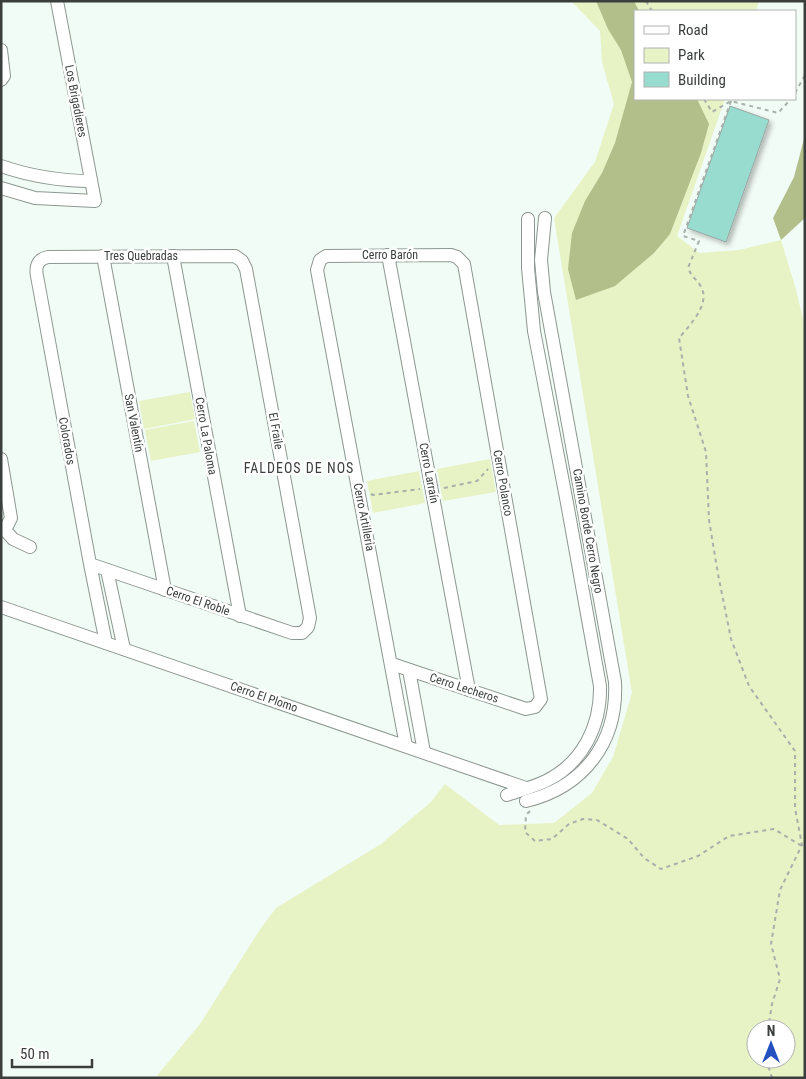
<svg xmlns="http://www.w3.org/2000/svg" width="806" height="1079" font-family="'Roboto Condensed',sans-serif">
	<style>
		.green { fill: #e7f2c5; fill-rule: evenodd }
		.forest { fill: #b3bf8b }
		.building { fill: #97dccf; stroke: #9aa5a3; filter: url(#shadow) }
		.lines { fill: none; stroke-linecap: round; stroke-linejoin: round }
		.minor-casing { stroke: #8d9791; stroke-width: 14 }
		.path { stroke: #a8b0ab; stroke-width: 2; stroke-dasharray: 4 4; stroke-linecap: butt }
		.minor { stroke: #fff; stroke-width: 12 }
		.labels { text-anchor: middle; stroke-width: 5; stroke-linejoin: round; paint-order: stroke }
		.street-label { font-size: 12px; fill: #3a3e3c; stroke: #fff }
		.neighbourhood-label { font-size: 14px; letter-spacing: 1px; fill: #3a3e3c; stroke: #fff }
	</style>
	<defs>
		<filter id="shadow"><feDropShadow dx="3" dy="3" stdDeviation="2.5" flood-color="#0004"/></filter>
	</defs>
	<rect width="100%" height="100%" fill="#f2fcf6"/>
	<g class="green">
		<path d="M571,1H759L756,11H635V99H725L677,236L699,253L739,250L781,240L795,286L805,327V1078H155L200,1024L261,928L276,908L381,844L431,802L445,784L499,825L554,823L592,793L613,757L632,693L554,218L595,162L614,104L602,62L600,31ZM756,1029H786V1059H756Z"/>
		<path d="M190,392L195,419L144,429L139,401Z"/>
		<path d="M194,421L200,452L151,461L145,430Z"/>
		<path d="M490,459L496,492L443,501L437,469Z"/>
		<path d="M419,471L425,503L373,513L367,481Z"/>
	</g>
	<g class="forest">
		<path d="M596,1H634L639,11H635V99H697L709,124L701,153L670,234L654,253L615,286L576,300L568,269L572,233L585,201L602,173L615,143L632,82L621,50L608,29Z"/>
		<path d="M805,135V218L781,240L773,218L794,177Z"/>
	</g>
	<path class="building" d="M730,106L769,120L726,242L687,228Z"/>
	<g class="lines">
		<g class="minor-casing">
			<g id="minor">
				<path d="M1,50L4,76L1,80"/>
				<path d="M1,166C30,176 60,181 91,181"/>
				<path d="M1,188L35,198L95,201L57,1"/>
				<path d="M388,255L469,690"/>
				<path d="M103,256L165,590"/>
				<path d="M173,256L240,616"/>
				<path d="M1,459L11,518L7,526L1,530"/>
				<path d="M4,529L13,539L30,547"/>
				<path d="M90,564L292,633H302L308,627L310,618L246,269L242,261L235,256L48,257C38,259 35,266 37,276L90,564L106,643"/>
				<path d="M107,570L124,649"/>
				<path d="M1,607L526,788"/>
				<path d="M392,664L526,709L535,707L541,699L464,264L457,257L451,255L326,256L320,260L317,270L406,746"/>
				<path d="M409,670L424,752"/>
				<path d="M507,795C520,790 534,787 546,781C583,763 601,725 600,686L567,503L534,331L528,268V219"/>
				<path d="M526,801C584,787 618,742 615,682L544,292L541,260L545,218"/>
			</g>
		</g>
		<g class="path">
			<path d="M646,1L652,11"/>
			<path d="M795,93L805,75"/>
			<path d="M704,99L712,112L731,101L778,113L791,99"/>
			<path d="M731,101L683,236L699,241L688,268C692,278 698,280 701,287C711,304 689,326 679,338L688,396L706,452L709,520L718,574L731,639L749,686L795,751V808L802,845L780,890L771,944L780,979L772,1004L768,1029"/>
			<path d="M444,488L477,481L488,469"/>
			<path d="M371,494L373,495L420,489"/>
			<path d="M530,811L526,815L525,832L535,841L552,839L569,824L583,819L597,820L628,839L644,858L661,869L698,856L729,836L774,829L805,848"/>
			<path d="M766,1059L772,1078"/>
		</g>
		<use href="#minor" class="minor"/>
	</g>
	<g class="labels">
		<g class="street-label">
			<text transform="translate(76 101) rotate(79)" y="4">Los Brigadieres</text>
			<text x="390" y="259">Cerro Barón</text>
			<text x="141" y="260">Tres Quebradas</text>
			<text transform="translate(134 423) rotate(79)" y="4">San Valentín</text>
			<text transform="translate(276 431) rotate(80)" y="4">El Fraile</text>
			<text transform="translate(206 436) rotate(80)" y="4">Cerro La Paloma</text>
			<text transform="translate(67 441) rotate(80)" y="4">Colorados</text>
			<text transform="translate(429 473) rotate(79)" y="4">Cerro Larraín</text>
			<text transform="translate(503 483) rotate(80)" y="4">Cerro Polanco</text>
			<text transform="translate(364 517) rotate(79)" y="4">Cerro Artilleria</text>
			<text transform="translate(588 531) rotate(80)" y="4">Camino Borde Cerro Negro</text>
			<text transform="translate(198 601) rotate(19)" y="4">Cerro El Roble</text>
			<text transform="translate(464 688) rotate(18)" y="4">Cerro Lecheros</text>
			<text transform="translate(264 697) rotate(19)" y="4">Cerro El Plomo</text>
		</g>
		<g class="neighbourhood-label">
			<text x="299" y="473">FALDEOS DE NOS</text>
		</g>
	</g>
	<rect width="806" height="1079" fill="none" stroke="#3a3e3c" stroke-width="5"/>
	<rect x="634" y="10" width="162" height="90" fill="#ffffff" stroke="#b0b2b1"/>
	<rect x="644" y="26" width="25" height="8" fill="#ffffff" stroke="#b0b2b1"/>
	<text x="678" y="35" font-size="15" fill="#3a3e3c">Road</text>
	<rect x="644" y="48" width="25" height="15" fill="#e7f2c5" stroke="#b0b2b1"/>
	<text x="678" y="60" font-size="15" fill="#3a3e3c">Park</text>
	<rect x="644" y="72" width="25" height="15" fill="#97dccf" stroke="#b0b2b1"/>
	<text x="678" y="85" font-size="15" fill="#3a3e3c">Building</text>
	<g transform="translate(771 1044)"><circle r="24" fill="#ffffff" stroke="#b0b2b1"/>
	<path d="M0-4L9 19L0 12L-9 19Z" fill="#2551c0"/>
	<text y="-8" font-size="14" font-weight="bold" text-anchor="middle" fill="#3a3e3c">N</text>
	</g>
	<path d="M12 1059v8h80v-8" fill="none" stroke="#3a3e3c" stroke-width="2.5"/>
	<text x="20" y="1059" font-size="15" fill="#3a3e3c" stroke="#ffffff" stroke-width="4" paint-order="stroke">50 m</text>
</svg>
